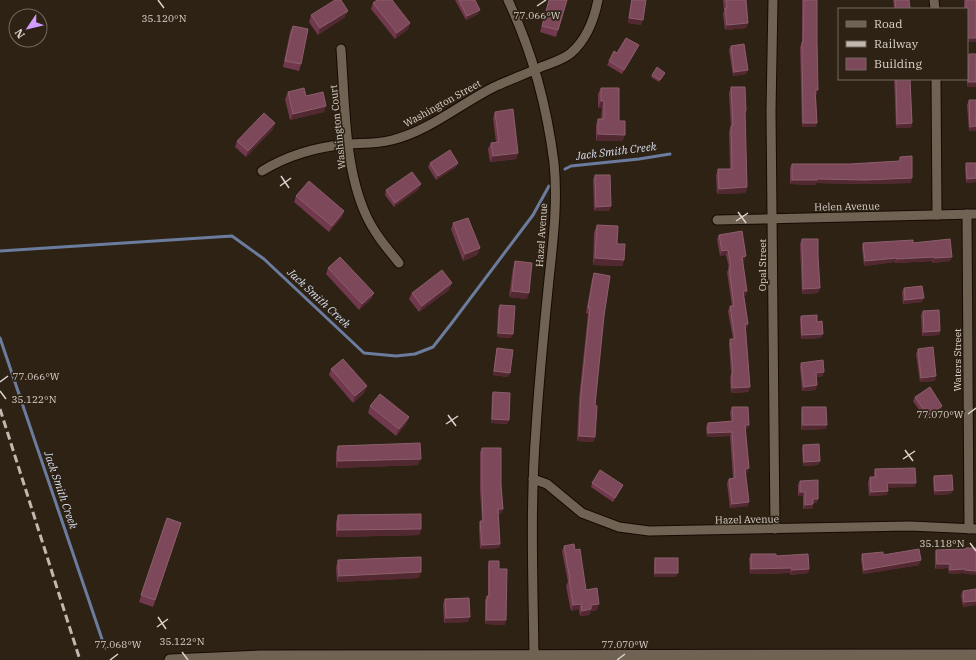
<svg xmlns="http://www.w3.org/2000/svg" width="976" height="660" font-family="'IBM Plex Serif',serif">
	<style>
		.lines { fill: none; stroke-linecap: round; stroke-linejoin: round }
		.stream { stroke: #6b7c9e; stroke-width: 3 }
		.minor-casing { stroke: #160b02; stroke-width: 11 }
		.tertiary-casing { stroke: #160b02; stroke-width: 13 }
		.minor { stroke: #716354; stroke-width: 9 }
		.tertiary { stroke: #716354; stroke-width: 11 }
		.rail { stroke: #c1b8af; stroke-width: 3; stroke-dasharray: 8 4; stroke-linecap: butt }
		.wall { fill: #72384d }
		.shaded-wall { fill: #522831 }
		.building { fill: #7d495a; stroke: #8c5e6c }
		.ticks { fill: none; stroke: #dcd4cc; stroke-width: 1.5 }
		.labels { text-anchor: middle; stroke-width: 3.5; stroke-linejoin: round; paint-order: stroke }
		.street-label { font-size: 10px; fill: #dcd4cc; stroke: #2e2215 }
		.water-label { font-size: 11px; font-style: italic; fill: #d6dff0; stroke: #2e2215 }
		.ticks-label { font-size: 10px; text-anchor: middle; fill: #dcd4cc; stroke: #2e2215; stroke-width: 3.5; stroke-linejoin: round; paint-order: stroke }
	</style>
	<rect width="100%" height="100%" fill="#2e2215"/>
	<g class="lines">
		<g class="stream">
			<path d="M565,169L571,166L639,159L670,154"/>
			<path d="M0,251L232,236L264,259L364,353L396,356L415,354L433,347L451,324L533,215L549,186"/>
			<path d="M0,338L105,648"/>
		</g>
		<g class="minor-casing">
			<g id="minor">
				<path d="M508,0C532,51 547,107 554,163C558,202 553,241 549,279C544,329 539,379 536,429C530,504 533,580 534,656"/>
				<path d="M773,0L771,111L775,529"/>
				<path d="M934,0L935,9"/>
				<path d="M341,49C345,102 344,167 366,215C374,233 387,248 399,263"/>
				<path d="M936,79L937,215"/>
				<path d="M262,171C288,155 316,147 347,144C362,143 377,144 392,140C429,131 460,104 494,87C509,80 526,74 541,67C551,63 563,60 571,53C587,39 594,20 598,0"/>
				<path d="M967,214L969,529"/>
				<path d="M717,220L976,214"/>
				<path d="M533,479L547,484L582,513L619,527L649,531L910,526L976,529"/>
			</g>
		</g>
		<g class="tertiary-casing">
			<path id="tertiary" d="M170,660L261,656L976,655"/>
		</g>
		<use href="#minor" class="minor"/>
		<use href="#tertiary" class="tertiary"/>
		<path class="rail" d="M0,409L80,660"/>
	</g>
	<g class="wall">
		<path d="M455,0H475L478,14L466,20Z"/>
		<path d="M549,0H567L556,37L540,32Z"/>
		<path d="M631,0H646L641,25L628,23Z"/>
		<path d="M723,0H746L748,23L746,28L725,30L723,14L724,11Z"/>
		<path d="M802,0H817V95H816L817,123L815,127H802L800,47L802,43Z"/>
		<path d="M893,0H909L910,9H894Z"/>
		<path d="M964,0H976V42H967V9H964Z"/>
		<path d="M373,3L410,23L408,29L395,39L371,9Z"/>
		<path d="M311,15L345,17L318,35L309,22Z"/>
		<path d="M293,26L301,64L299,71L283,67L290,32Z"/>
		<path d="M731,46L748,70L746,74L733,76L729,50Z"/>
		<path d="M637,49L622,74L607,65L609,61L617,53Z"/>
		<path d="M969,54L976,87H967V58Z"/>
		<path d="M652,75H664L659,82L651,77Z"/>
		<path d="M894,79H910L912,123L911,128H896Z"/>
		<path d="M731,87L746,111L745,114L747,187L745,193L717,194L716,175L718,169H730L729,131L731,127L729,93Z"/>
		<path d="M601,88L619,121L625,135L622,141H596V125L598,119H601L602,108H598V94Z"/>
		<path d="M288,92L306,96L324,112L290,120L285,99Z"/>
		<path d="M969,100L976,131H969L967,105Z"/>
		<path d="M495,112L518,153L516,159L490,162L488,149L491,143L496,142L493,118Z"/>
		<path d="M273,129L246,157L235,147L237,141Z"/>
		<path d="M900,157L911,183L863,184L816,183L815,185L790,184V168L792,164H850L899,161Z"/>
		<path d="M430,163H458L456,167L436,180L428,167Z"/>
		<path d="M966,163H976V182L966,183L965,168Z"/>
		<path d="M595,175L611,206L609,211H594L593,179Z"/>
		<path d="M419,189L394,207L385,195L386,190Z"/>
		<path d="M296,196L342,217L329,232L294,202Z"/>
		<path d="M453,223L480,248L477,255L463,261L451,229Z"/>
		<path d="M597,225L617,244L624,260L622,266L593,265L594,232Z"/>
		<path d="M719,235L744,261L743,262L747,291L745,296H744L748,324L746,329L750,387L748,392L731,393L730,378L731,374L729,344L730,339H733L728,311L730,306H732L727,272L729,268L726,255L720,256L717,239Z"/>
		<path d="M802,239L818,256L820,288L818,293L802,294L800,244Z"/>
		<path d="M863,243H913L950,261L932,263V261L896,263L895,262L864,266L862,247Z"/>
		<path d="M515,261L527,299L509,297L513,268Z"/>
		<path d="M328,268L374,293L371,299L359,310L326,274Z"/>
		<path d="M594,273L604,316L595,405V437L593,442L577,441L579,399L588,314L586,313L592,279Z"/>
		<path d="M904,288L922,302L903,304L902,292Z"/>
		<path d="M449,290L419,312L409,299L412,293Z"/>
		<path d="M500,305L511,338L497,337L498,309Z"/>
		<path d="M923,311L939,335L922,336L921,315Z"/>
		<path d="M801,316L817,322L821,338L801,339L800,320Z"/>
		<path d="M497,348L508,377L493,375L496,352Z"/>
		<path d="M918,349L935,381L920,382L916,354Z"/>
		<path d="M801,363L823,376L817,377L816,390L802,391L800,367Z"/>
		<path d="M331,369L364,393L353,403L329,375Z"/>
		<path d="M493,392L509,420L507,424L491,423L492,396Z"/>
		<path d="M915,397L942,406L941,410L926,420L913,401Z"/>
		<path d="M370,406L409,417L406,424L396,436L368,413Z"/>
		<path d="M732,407L749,425L747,429H745L749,468L747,473H746L748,506L730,508L727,483L729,479L733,478L730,436L707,437L706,427L708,423L731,421L730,412Z"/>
		<path d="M802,407L826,429L801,430V412Z"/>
		<path d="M803,445L820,461L818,465L803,466L802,449Z"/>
		<path d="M338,446L418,465L336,468V452Z"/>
		<path d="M482,448L502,513L498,514L500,544L499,548L480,549L479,526L480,521H482L480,490V452Z"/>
		<path d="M875,469L916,483L914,487H888V491L886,495L869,496L868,482L870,477H874V473Z"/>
		<path d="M934,476L951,494L934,495L933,480Z"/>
		<path d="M800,481L817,503H813L812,509H803V496H798V485Z"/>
		<path d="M592,483L623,485L621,489L613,502L591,487Z"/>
		<path d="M338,515L421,529L419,535L336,537V522Z"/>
		<path d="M167,518L181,523L153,607L139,602Z"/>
		<path d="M564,546L575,550L586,590L597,610L591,611L589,615L580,616L579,609L571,611L566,586L568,582L562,551Z"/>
		<path d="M966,548H976L964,574V573L949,574L948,568L935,569V554L936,550L965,549Z"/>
		<path d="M751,554L776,556L809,569L808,573L790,575V573L750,574L749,559Z"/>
		<path d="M862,554L883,555L919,565L863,574L861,559Z"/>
		<path d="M655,558L676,577H654V563Z"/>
		<path d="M338,560L419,578L337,582L336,567Z"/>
		<path d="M489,561L505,625L485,624V600L487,596H488V565Z"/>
		<path d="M976,589V605L963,607L961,595L963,591Z"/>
		<path d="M445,599L468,622L444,623L443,604Z"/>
	</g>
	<g class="shaded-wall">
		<path d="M480,10L478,14L466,20L467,16Z"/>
		<path d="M348,11L345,17L318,35L320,28Z"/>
		<path d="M629,18L643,20L641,25L628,23Z"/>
		<path d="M410,23L408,29L395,39L397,33Z"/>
		<path d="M748,23L746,28L725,30L727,25Z"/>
		<rect x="967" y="38" width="9" height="4"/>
		<path d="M639,45L637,49L622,74L624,70Z"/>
		<path d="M748,70L746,74L733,76L734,72Z"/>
		<path d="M968,82H976V87H967Z"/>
		<path d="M815,90H818L817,95H814Z"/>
		<path d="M601,101H604L602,108H598Z"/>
		<path d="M326,106L324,112L290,120L293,114Z"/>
		<path d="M275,123L273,129L246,157L248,151Z"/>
		<path d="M803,123H817L815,127H802Z"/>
		<path d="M912,123L911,128H896L897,124Z"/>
		<path d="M976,126V131H969L970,127Z"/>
		<path d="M598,134L625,135L622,141H596Z"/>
		<path d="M518,153L516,159L490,162L493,156Z"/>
		<path d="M458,163L456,167L436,180L438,176Z"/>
		<path d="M912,178L911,183L863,184L816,183L815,185L790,184L792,180L817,179Z"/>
		<path d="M976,178V182L966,183L967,179Z"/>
		<path d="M421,184L419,189L394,207L395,203Z"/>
		<path d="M747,187L745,193L717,194L719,189Z"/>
		<path d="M611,206L609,211H594L596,207Z"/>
		<path d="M344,211L342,217L329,232L332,226Z"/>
		<path d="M480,248L477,255L463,261L465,254Z"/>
		<path d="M728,250L726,255L720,256L722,251Z"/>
		<path d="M746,256L744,261L740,262L742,257Z"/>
		<path d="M934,257L932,261L896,263L897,259Z"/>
		<path d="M952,257L950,261L932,263L934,258Z"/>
		<path d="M595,258L624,260L622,266L593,265Z"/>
		<path d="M897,258L895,262L864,266L865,261Z"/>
		<path d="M452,283L449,290L419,312L422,306Z"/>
		<path d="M820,288L818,293L802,294L803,289Z"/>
		<path d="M512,291L529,293L527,299L509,297Z"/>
		<path d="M743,291H747L745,296H742Z"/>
		<path d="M374,293L371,299L359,310L362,304Z"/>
		<path d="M924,298L922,302L903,304L905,300Z"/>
		<path d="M745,324H748L746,329H743Z"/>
		<path d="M940,331L939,335L922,336L924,332Z"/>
		<path d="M498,333L513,334L511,338L497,337Z"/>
		<path d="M823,334L821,338L801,339L802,335Z"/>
		<path d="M494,371L510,373L508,377L493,375Z"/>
		<path d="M824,372L823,376L815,377L816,373Z"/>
		<path d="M936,376L935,381L920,382L921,378Z"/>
		<path d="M817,385L816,390L802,391L804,387Z"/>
		<path d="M367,386L364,393L353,403L355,396Z"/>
		<path d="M750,387L748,392L731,393L732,388Z"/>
		<path d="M942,406L941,410L926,420L928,416Z"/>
		<path d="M409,417L406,424L396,436L399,429Z"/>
		<path d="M492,419L509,420L507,424L491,423Z"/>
		<path d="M745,425H749L747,429H744Z"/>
		<path d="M803,425H827L826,429L801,430Z"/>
		<path d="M732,432L730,436L707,437L708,433Z"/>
		<path d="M579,436L595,437L593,442L577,441Z"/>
		<path d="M421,459L418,465L336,468L338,461Z"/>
		<path d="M820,461L818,465L803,466L804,462Z"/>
		<path d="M749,468L747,473H744L745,469Z"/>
		<path d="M887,483H916L914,487L886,488Z"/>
		<path d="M953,490L951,494L934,495L935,491Z"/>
		<path d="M888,491L886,495L869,496L871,492Z"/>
		<path d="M800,492H805L803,496H798Z"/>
		<path d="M813,499H818L817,503H812Z"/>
		<path d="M749,502L748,506L730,508L732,504Z"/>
		<path d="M813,504L812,509H803L805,505Z"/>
		<path d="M498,509H503L502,513L497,514Z"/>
		<path d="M421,529L419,535L336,537L338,530Z"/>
		<path d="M500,544L499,548L480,549L482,545Z"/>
		<path d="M921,560L919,565L863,574L864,570Z"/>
		<path d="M937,564H950L948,568L935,569Z"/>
		<path d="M791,568L790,573L750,574L751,569Z"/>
		<path d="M809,569L808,573L790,575L792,570Z"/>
		<path d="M965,569L964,573L949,574L950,570Z"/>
		<path d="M965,570L976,571V575L964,574Z"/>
		<path d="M421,572L419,578L337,582L339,576Z"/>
		<path d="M655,573H678L676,577H654Z"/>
		<path d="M976,601V605L963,607L964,602Z"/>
		<path d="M581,604L579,609L571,611L573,605Z"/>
		<path d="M599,604L597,610L591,611L589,615L580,616L582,611L591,605Z"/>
		<path d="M470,617L468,622L444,623L446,618Z"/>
		<path d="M486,620H506L505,625L485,624Z"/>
	</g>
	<g class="building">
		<path d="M335,0H341L348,11L320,28L311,15Z"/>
		<path d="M377,0H392L410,23L397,33L373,3Z"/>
		<path d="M459,0H475L480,10L467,16Z"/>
		<path d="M549,0H567L558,30L542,26Z"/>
		<path d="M632,0H646L643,20L629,18Z"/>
		<path d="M726,0H746L748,23L727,25L725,8H727Z"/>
		<path d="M804,0H817V42L818,90H815L817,123H803L802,42H803Z"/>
		<path d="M895,0H909L910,9H896Z"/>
		<path d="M966,0H976V38H967V9H966Z"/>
		<path d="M293,26L308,29L301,64L285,61Z"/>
		<path d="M626,38L639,45L624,70L609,61L614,51L617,53Z"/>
		<path d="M744,44L748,70L734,72L731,46Z"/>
		<path d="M969,54H976V82H968Z"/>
		<path d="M657,67L665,73L660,80L652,75Z"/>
		<path d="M896,79H910L912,123L897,124Z"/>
		<path d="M731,87H745L746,111H745L747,187L719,189L718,169H732L731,126H733Z"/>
		<path d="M304,88L306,96L323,92L326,106L293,114L288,92Z"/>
		<path d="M601,88H619V121H625V135L598,134V119H604V101H601Z"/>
		<path d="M969,100H976V126L970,127Z"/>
		<path d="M513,109L518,153L493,156L491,143L499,142L495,112Z"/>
		<path d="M264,113L275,123L248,151L237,141Z"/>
		<path d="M450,150L458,163L438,176L430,163Z"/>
		<path d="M912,156V178L865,180L817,179V180H792V164H850L900,161V157Z"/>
		<path d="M966,163H976V178L967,179Z"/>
		<path d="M412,172L421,184L395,203L386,190Z"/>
		<path d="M595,175H610L611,206L596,207Z"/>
		<path d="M309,181L344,211L332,226L296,196Z"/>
		<path d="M468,218L480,248L465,254L453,223Z"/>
		<path d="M597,225L618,226L617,244H625L624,260L595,258Z"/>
		<path d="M742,231L746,256L742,257L747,291H743L748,324H745L750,387L732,388V373H733L730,339H735L730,306H734L729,267H731L728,250L722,251L719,235Z"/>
		<path d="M802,239H818V256L820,288L803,289Z"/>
		<path d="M950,239L952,257L934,258V257L897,259V258L865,261L863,243L913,240V243Z"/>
		<path d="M340,257L374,293L362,304L328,268Z"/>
		<path d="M515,261L532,263L529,293L512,291Z"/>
		<path d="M442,270L452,283L422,306L412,293Z"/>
		<path d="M594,273L610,276L604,316L595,405L597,406L595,437L579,436L581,394L590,308H588Z"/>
		<path d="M922,286L924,298L905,300L904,288Z"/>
		<path d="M500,305L515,306L513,334L498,333Z"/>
		<path d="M939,310L940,331L924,332L923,311Z"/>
		<path d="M817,315V322L822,321L823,334L802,335L801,316Z"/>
		<path d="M933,347L936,376L921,378L918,349Z"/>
		<path d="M497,348L513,350L510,373L494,371Z"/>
		<path d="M343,359L367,386L355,396L331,369Z"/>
		<path d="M823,360L824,372L816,373L817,385L804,387L801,363Z"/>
		<path d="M930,387L942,406L928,416L915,397Z"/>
		<path d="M493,392L510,393L509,420L492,419Z"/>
		<path d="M380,394L409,417L399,429L370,406Z"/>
		<path d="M732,407H748L749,425H745L749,468L745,469L749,502L732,504L729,479L735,478L732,432L708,433V423L733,421Z"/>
		<path d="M802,407H826L827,425H803Z"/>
		<path d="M420,443L421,459L338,461V446Z"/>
		<path d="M819,444L820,461L804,462L803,445Z"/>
		<path d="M482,448H501V485L503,509H498L500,544L482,545L480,521H483L482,486Z"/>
		<path d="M915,468L916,483H887L888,491L871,492L870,477H876L875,469Z"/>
		<path d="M600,470L623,485L615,498L592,483Z"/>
		<path d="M952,475L953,490L935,491L934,476Z"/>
		<path d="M818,480V499H813V504L805,505V492H800V481Z"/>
		<path d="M421,514V529L338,530V515Z"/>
		<path d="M167,518L181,523L155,600L141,595Z"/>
		<path d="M574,544L575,550L580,549L586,590L597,588L599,604L591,605V609L582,611L581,604L573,605L569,580H570L564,546Z"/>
		<path d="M966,548H976V571L965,570V569L950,570V564H937L936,550L966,549Z"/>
		<path d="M919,549L921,560L864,570L862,554L883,552V555Z"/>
		<path d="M751,554H776V556L808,554L809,569L792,570L791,568L751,569Z"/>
		<path d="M421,557V572L339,576L338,560Z"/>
		<rect x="655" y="558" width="23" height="15"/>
		<path d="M489,561H499V569H507L506,620H486L487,596H489Z"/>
		<path d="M976,589V601L964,602L963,591Z"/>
		<path d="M469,598L470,617L446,618L445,599Z"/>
	</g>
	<path class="ticks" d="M158,0L164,8M537,6L546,0M281,176L289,188M280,186L291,178M738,212L746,223M736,221L748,213M0,382L8,376M0,391L6,399M968,414L976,408M448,415L456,426M446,424L458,416M905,450L913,461M903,459L915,451M970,543L976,551M158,617L166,629M157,627L168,619M182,652L188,660M110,660L118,654M617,660L625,654"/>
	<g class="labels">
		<g class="street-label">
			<text transform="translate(442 103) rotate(-29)" y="4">Washington Street</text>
			<text transform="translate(337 127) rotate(-96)" y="4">Washington Court</text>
			<text transform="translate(847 206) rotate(-1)" y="4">Helen Avenue</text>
			<text transform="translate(541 235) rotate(-86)" y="4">Hazel Avenue</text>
			<text transform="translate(762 265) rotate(-90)" y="4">Opal Street</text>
			<text transform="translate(957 360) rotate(-90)" y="4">Waters Street</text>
			<text transform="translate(747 519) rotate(-1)" y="4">Hazel Avenue</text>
		</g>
		<g class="water-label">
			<text transform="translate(616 151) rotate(-7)" y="4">Jack Smith Creek</text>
			<text transform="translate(319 298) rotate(43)" y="4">Jack Smith Creek</text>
			<text transform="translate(61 490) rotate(71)" y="4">Jack Smith Creek</text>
		</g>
	</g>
	<g class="ticks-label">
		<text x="537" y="19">77.066°W</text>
		<text x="164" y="22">35.120°N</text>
		<text x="36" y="380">77.066°W</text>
		<text x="34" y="403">35.122°N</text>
		<text x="940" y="418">77.070°W</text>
		<text x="942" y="547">35.118°N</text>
		<text x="182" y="645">35.122°N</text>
		<text x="118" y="648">77.068°W</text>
		<text x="625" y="648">77.070°W</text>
	</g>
	<rect x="838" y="8" width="130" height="72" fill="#2e2215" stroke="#74695e"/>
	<rect x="846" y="21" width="20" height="6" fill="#716354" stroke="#74695e"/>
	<text x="874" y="28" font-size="12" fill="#dcd4cc">Road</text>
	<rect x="846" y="41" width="20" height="6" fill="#c1b8af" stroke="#74695e"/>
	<text x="874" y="48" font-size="12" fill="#dcd4cc">Railway</text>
	<rect x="846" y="58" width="20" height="12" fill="#7d495a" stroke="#74695e"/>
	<text x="874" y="68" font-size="12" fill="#dcd4cc">Building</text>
	<g transform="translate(28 28) rotate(235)"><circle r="19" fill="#2e2215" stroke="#74695e"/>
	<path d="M0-3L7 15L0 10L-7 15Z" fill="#d19dfe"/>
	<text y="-6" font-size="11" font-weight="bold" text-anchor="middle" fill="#dcd4cc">N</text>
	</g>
</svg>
